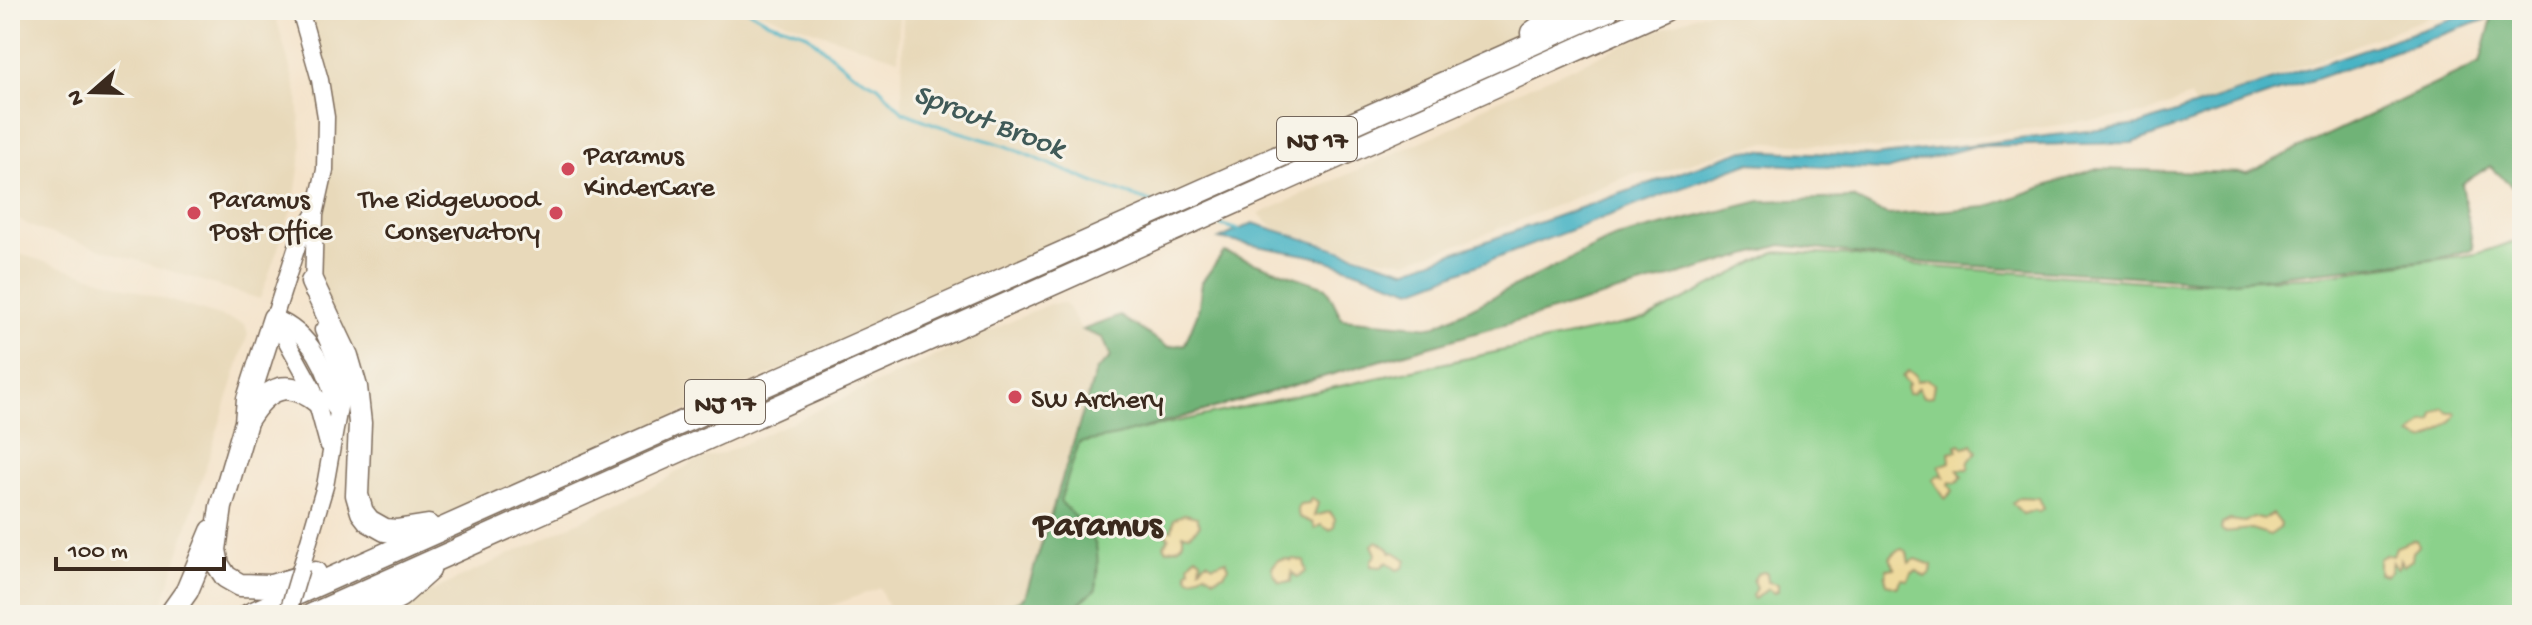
<svg xmlns="http://www.w3.org/2000/svg" width="2532" height="625" font-family="'Gochi Hand',sans-serif">
	<style>
		.built { fill: #e8d9ba }
		.green { fill: #8bd18b; stroke: #637e54; stroke-width: 2 }
		.forest { fill: #70b377; stroke: #566e4a; stroke-width: 2 }
		.sand { fill: #eeda9e; stroke: #94825e; stroke-width: 2 }
		.water { fill: #48b4c5; stroke: #426f72; stroke-width: 2 }
		.lines { fill: none; stroke-linecap: round; stroke-linejoin: round }
		.stream { stroke: #48b4c5; stroke-width: 3 }
		.secondary-casing { stroke: #7c6b5a; stroke-width: 19 }
		.highway-casing { stroke: #7c6b5a; stroke-width: 25 }
		.secondary { stroke: #fff; stroke-width: 16 }
		.highway { stroke: #fff; stroke-width: 22 }
		.secondary-bridge-casing { stroke: #7c6b5a; stroke-width: 19; stroke-linecap: butt }
		.secondary-bridge { stroke: #fff; stroke-width: 16 }
		.poi-dot { fill: #d1495b; stroke: #f7f3e8; stroke-width: 3 }
		.labels { text-anchor: middle; stroke-width: 6; stroke-linejoin: round; paint-order: stroke }
		.shield { fill: #f7f3e8; stroke: #73665b; stroke-width: 2 }
		.shield-label { font-size: 26px; font-weight: bold; fill: #3b2a1e }
		.poi-label { font-size: 28px; fill: #3b2a1e; stroke: #f7f3e8; text-anchor: start }
		.water-label { font-size: 30px; font-style: italic; fill: #405a58; stroke: #f7f3e8 }
		.district-label { font-size: 36px; font-weight: bold; fill: #3b2a1e; stroke: #f7f3e8 }
	</style>
	<rect width="100%" height="100%" fill="#f7f3e8"/>
	<filter id="ink" filterUnits="userSpaceOnUse"><feTurbulence type="fractalNoise" baseFrequency=".0125" numOctaves="2"/><feDisplacementMap in="SourceGraphic" scale="16" xChannelSelector="R" yChannelSelector="G"/><feConvolveMatrix kernelMatrix="1 2 1 2 8 2 1 2 1" color-interpolation-filters="sRGB"/></filter>
	<filter id="wash" filterUnits="userSpaceOnUse"><feTurbulence type="fractalNoise" baseFrequency=".006" numOctaves="4" result="noise"/><feDisplacementMap in="SourceGraphic" scale="32" xChannelSelector="R" yChannelSelector="G"/><feGaussianBlur stdDeviation="1.8" result="paint"/><feColorMatrix in="noise" values="0 0 0 0 0 0 0 0 0 0 0 0 0 0 0 0 0 1.4 0 .05"/><feComposite in="paint" operator="in"/></filter>
	<g filter="url(#wash)">
		<rect width="100%" height="100%" fill="#f4e3ca"/>
		<g class="built">
			<path d="M10,10H274L298,97L302,148L294,203L260,299L37,229L10,216Z"/>
			<path d="M300,10H748L767,21L805,33L851,72L878,86L902,111L903,10H1608L417,528L369,521L360,423L312,282L327,143Z"/>
			<path d="M753,10H899L898,59Z"/>
			<path d="M1711,10H2448L2195,107L2190,97L2149,113L1878,149L1769,142L1738,148L1655,174L1635,173L1468,241L1407,261L1373,257L1274,228L1259,214L1458,125L1483,107L1655,31Z"/>
			<path d="M10,251L245,324L248,334L159,615H10Z"/>
			<path d="M1065,303L1082,330L1103,338L1111,357L1096,371L1025,597L991,615H891L880,588L805,615H382L656,485L697,460L724,453L1049,304Z"/>
		</g>
		<path class="green" d="M2522,239V615H1009L1025,597L1079,443L1647,319L1775,252L1856,256L1933,267L2173,283L2309,277L2476,254Z"/>
		<path class="forest" d="M2487,10H2522V195L2490,166L2462,184L2473,249L2437,259L2225,282L1928,263L1782,245L1117,436L1079,443L1060,501C1094,538 1102,536 1096,589L1065,615H991L1025,597L1096,371L1111,357L1103,338L1082,330L1120,316L1168,347L1185,344L1198,312L1202,282L1224,252L1326,287L1342,319L1432,327L1613,238L1760,201L1853,198L1887,215L1986,207L2094,169L2247,173L2480,63L2492,18Z"/>
		<g class="sand">
			<path d="M1908,371L1915,374L1917,381L1927,379L1934,384L1932,396L1923,397L1918,387L1913,393H1908L1906,387L1909,384L1902,377Z"/>
			<path d="M2444,408L2448,412H2455L2456,415C2453,420 2430,440 2424,440C2422,440 2412,435 2411,435L2424,422L2432,421L2434,414Z"/>
			<path d="M1960,444L1964,448L1972,444L1977,452L1969,461L1968,469H1958L1962,477L1956,483L1950,482L1949,484L1953,491L1945,499L1933,479L1938,475L1944,477L1939,466L1950,462L1949,452L1958,451L1956,446Z"/>
			<path d="M2020,497L2039,498L2044,509L2039,512L2035,510L2023,514L2012,503Z"/>
			<path d="M1311,498L1318,503L1314,516L1330,512L1335,519L1334,528L1329,530L1321,525L1315,529L1313,523L1299,517L1297,508L1300,504L1309,503Z"/>
			<path d="M1184,514L1197,517L1200,525L1190,535L1183,534V541L1179,547L1167,550L1164,545L1169,537L1163,532L1166,529L1172,530L1174,519Z"/>
			<path d="M2273,514L2281,524L2280,528L2270,535L2251,529L2224,532L2221,529L2222,524L2230,520L2245,522L2253,517L2263,520Z"/>
			<path d="M2414,540H2417L2419,546L2413,552L2412,560L2403,566L2400,559L2399,566L2396,568L2392,562L2390,572L2386,575L2379,573V559L2387,554L2393,555L2396,547Z"/>
			<path d="M1377,541L1389,549L1391,553L1394,552L1406,560L1403,568L1397,570L1387,562L1381,567L1371,566V561L1376,554L1372,545Z"/>
			<path d="M1902,549L1907,552L1909,563L1916,559L1932,565L1931,572L1925,577L1917,571L1912,573L1908,580L1902,579L1897,587L1887,584L1885,577L1887,569L1895,568L1890,558L1896,551Z"/>
			<path d="M1196,556L1201,560L1200,567L1207,561L1213,565L1226,560L1229,567L1224,574L1214,578L1205,572L1193,579L1189,578L1187,572L1190,569L1189,564Z"/>
			<path d="M1288,559L1290,561L1293,559L1304,561L1306,572L1297,577L1292,572L1291,582H1279L1274,574L1272,567L1278,560Z"/>
			<path d="M1763,572L1767,573L1768,582L1778,584V591L1774,593L1768,589L1754,599L1752,596L1756,588L1753,581L1757,574Z"/>
		</g>
		<path class="water" d="M2480,10H2487L2493,17L2132,143L1975,146L1886,170L1748,163L1412,290L1317,257L1219,239L1253,223L1405,270L1744,150L1874,156L2140,125Z"/>
		<g class="lines">
			<g class="stream">
				<path d="M748,10L767,21L805,33L851,72L878,86L903,112L937,125L1006,146L1095,183L1154,203"/>
				<path d="M2493,17L2518,10"/>
				<path d="M1215,223L1238,230"/>
			</g>
		</g>
	</g>
	<g filter="url(#ink)">
		<g class="lines">
			<g class="secondary-casing">
				<g id="secondary">
					<path d="M300,10L320,80L326,117L325,170L315,215L313,292"/>
					<path d="M314,216L299,240L274,318L313,389L328,444"/>
					<path d="M274,318C311,332 329,371 335,408"/>
					<path d="M301,568L325,486L342,390L338,364L323,330"/>
				</g>
			</g>
			<g class="highway-casing">
				<g id="highway">
					<path d="M1532,33L1564,10"/>
					<path d="M312,282L347,356L356,387L360,423L357,495L362,512L369,521L385,530L396,531L428,526"/>
					<path d="M274,318L248,399L246,422L221,507L215,550L218,565L226,577L240,585L271,586L315,573"/>
					<path d="M248,418C268,387 287,378 318,402"/>
					<path d="M170,615L187,591L212,531"/>
					<path d="M249,615L1608,10"/>
					<path d="M312,615L1665,10"/>
					<path d="M364,615L400,596L429,570"/>
				</g>
			</g>
			<use href="#secondary" class="secondary"/>
			<use href="#highway" class="highway"/>
			<g class="secondary-bridge-casing">
				<path id="secondary-bridge" d="M287,615L301,568"/>
			</g>
			<use href="#secondary-bridge" class="secondary-bridge"/>
		</g>
	</g>
	<g class="poi-dot">
		<circle cx="568" cy="169" r="8"/>
		<circle cx="194" cy="213" r="8"/>
		<circle cx="556" cy="213" r="8"/>
		<circle cx="1015" cy="397" r="8"/>
	</g>
	<g class="labels">
		<g class="shield">
			<rect x="1277" y="117" width="80" height="44" rx="6"/>
			<rect x="685" y="380" width="80" height="44" rx="6"/>
		</g>
		<g class="shield-label">
			<text x="1317" y="148">NJ 17</text>
			<text x="725" y="411">NJ 17</text>
		</g>
		<g class="poi-label">
			<text x="584" y="163">Paramus<tspan x="584" dy="32">KinderCare</tspan></text>
			<text x="210" y="207">Paramus<tspan x="210" dy="32">Post Office</tspan></text>
			<text x="540" y="207" text-anchor="end">The Ridgewood<tspan x="540" dy="32">Conservatory</tspan></text>
			<text x="1031" y="407">SW Archery</text>
		</g>
		<g class="water-label">
			<text transform="translate(990 119) rotate(21)" y="10">Sprout Brook</text>
		</g>
		<g class="district-label">
			<text x="1098" y="534">Paramus</text>
		</g>
	</g>
	<rect width="2532" height="625" fill="none" stroke="#f7f3e8" stroke-width="40"/>
	<g transform="translate(92 92) rotate(250)" stroke="#f7f3e8" stroke-width="6" paint-order="stroke">
	<path d="M0-6L14 30L0 20L-14 30Z" fill="#3b2a1e"/>
	<text y="-12" font-size="22" font-weight="bold" text-anchor="middle" fill="#3b2a1e">N</text>
	</g>
	<path d="M56 557v12h168v-12" fill="none" stroke="#3b2a1e" stroke-width="4"/>
	<text x="68" y="557" font-size="24" fill="#3b2a1e" stroke="#f7f3e8" stroke-width="6" paint-order="stroke">100 m</text>
</svg>
